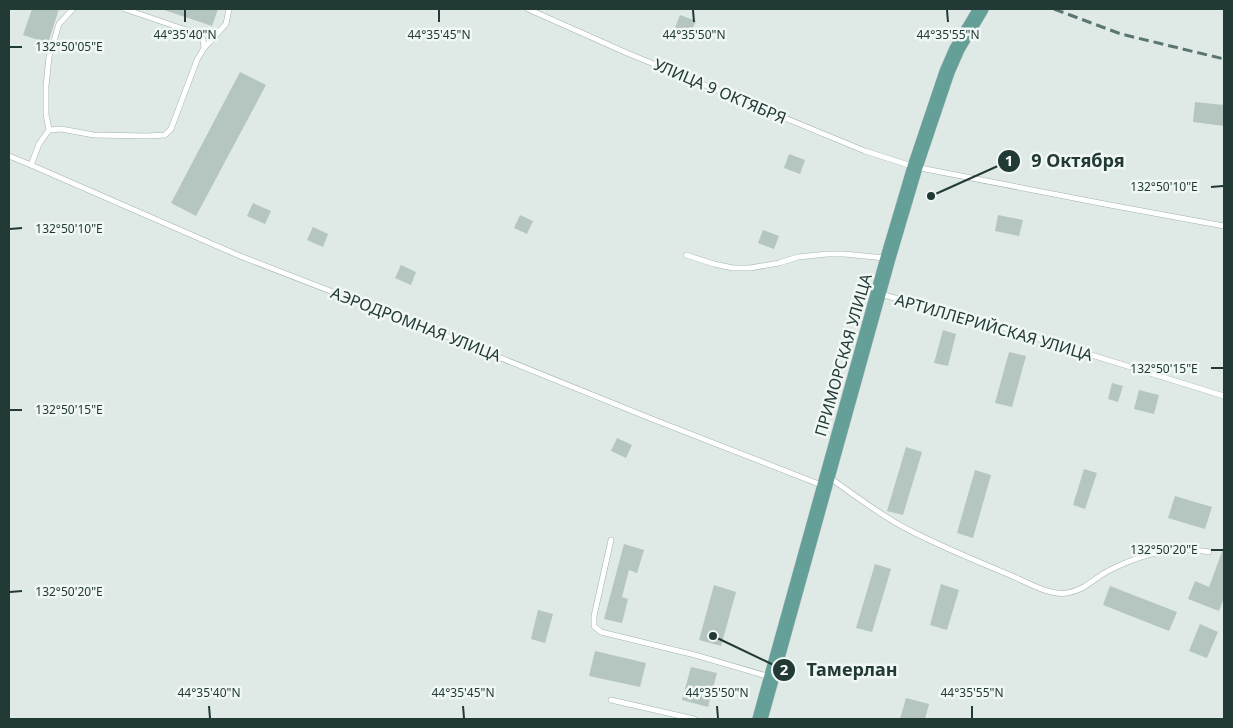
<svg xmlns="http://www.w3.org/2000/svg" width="1233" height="728" font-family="'Noto Sans',sans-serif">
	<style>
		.building { fill: #b5c5c0 }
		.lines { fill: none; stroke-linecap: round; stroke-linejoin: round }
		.lane-casing { stroke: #a2b2ae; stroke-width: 6 }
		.primary-casing { stroke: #bcc4c3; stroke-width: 16 }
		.lane { stroke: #fff; stroke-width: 5 }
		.primary { stroke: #649f98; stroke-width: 15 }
		.rail { stroke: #5b7672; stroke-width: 3; stroke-dasharray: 10 5; stroke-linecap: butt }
		.ticks { fill: none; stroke: #213a36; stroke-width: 2 }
		.labels { text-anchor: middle; stroke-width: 5; stroke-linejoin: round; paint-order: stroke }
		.street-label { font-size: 16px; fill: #213a36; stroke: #f0f7f4 }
		.ticks-label { font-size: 12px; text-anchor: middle; fill: #213a36; stroke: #f0f7f4; stroke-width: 5; stroke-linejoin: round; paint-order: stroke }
		.leader { fill: none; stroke: #213a36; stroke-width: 2 }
		.callout-dot { fill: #213a36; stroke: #f0f7f4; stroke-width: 2 }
		.mark-label { font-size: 15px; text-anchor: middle; font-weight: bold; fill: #fff }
		.callout-label { font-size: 18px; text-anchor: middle; font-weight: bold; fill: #213a36; stroke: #f0f7f4; stroke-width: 5; stroke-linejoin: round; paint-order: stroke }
	</style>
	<rect width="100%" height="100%" fill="#dfeae7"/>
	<g class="building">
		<path d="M32,9H59L48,43L23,35Z"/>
		<path d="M164,9H218L212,26L164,10Z"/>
		<path d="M680,15L696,21L690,34L675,28Z"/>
		<path d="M240,72L266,85L196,216L171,203Z"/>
		<path d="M1195,102L1224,105V126L1193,122Z"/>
		<path d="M789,154L805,160L800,174L784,168Z"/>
		<path d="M253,203L271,211L265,224L247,216Z"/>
		<path d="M520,215L533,221L527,234L514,228Z"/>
		<path d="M998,215L1023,220L1019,236L995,231Z"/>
		<path d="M313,227L328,234L323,247L307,240Z"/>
		<path d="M763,230L779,236L774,249L758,243Z"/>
		<path d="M401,265L416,272L411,285L395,278Z"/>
		<path d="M943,330L956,334L948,366L934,363Z"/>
		<path d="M1009,352L1026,356L1012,407L995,403Z"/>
		<path d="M1112,383L1123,386L1118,402L1108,399Z"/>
		<path d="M1139,390L1159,395L1154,414L1134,409Z"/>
		<path d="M617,438L632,445L626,458L611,451Z"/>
		<path d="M906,447L922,452L903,515L887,511Z"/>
		<path d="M1084,469L1097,473L1085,509L1073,505Z"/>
		<path d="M975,470L991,475L973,538L957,533Z"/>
		<path d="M1175,496L1212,507L1205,529L1168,518Z"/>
		<path d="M624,544L644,550L637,573L629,570L622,597L628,599L622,623L604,619Z"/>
		<path d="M1223,549L1224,598L1219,611L1188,599L1195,581L1209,587Z"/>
		<path d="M875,564L891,569L872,632L856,628Z"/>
		<path d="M941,584L959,590L947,630L930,625Z"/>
		<path d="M714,585L736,592L721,646L699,640Z"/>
		<path d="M1110,586L1177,612L1169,631L1103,605Z"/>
		<path d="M538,610L553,614L545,643L531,639Z"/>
		<path d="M1200,624L1218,632L1207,658L1189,651Z"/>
		<path d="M595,651L646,663L640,687L589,676Z"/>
		<path d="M691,667L717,673L708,707L682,700Z"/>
		<path d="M906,698L929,704L925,719H900Z"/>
	</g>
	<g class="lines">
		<g class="lane-casing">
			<g id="lane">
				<path d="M528,9L627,53L865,151L915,167L1110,205L1224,226"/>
				<path d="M204,48L226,24L229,9"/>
				<path d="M49,130L61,129L94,135L147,136L165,135L171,129L197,60L204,48L203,39L195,33L125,9"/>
				<path d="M9,156L31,165L240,256L449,337L652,419L824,486"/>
				<path d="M31,165L39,144L49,130L46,114V86L49,57L59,24L73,9"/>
				<path d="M686,255L714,264L733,268H750L779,263L798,257L827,254H844L885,258"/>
				<path d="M880,294L998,326L1224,396"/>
				<path d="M830,478C856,496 881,516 909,530C942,547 976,561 1010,575C1026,582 1050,596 1067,593C1086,590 1095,577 1110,570C1134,558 1164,548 1191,550C1197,550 1203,551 1209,552"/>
				<path d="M611,540L594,616V626L601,632L695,655L770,677"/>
				<path d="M611,700L694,719"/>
			</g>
		</g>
		<g class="primary-casing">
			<path id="primary" d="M760,719L888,258L915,167L947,72L957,49L981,9"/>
		</g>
		<use href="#lane" class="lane"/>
		<use href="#primary" class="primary"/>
		<path class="rail" d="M1054,9L1121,34L1224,59"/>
	</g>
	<path class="ticks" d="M185,10V22M439,10V22M693,10L694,22M947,10L948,22M10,47H22M1211,187L1223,186M10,229L22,228M1211,368H1223M10,410H22M1211,550H1223M10,592L22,591M209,706L210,718M463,706L464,718M717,706L718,718M972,706V718"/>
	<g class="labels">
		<g class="street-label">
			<text transform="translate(720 91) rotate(23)" y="6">УЛИЦА 9 ОКТЯБРЯ</text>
			<text transform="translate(416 324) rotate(21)" y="6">АЭРОДРОМНАЯ УЛИЦА</text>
			<text transform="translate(994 327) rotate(16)" y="6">АРТИЛЛЕРИЙСКАЯ УЛИЦА</text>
			<text transform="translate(843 355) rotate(-74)" y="6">ПРИМОРСКАЯ УЛИЦА</text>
		</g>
	</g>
	<g class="ticks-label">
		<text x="185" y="39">44°35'40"N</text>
		<text x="439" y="39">44°35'45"N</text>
		<text x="694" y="39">44°35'50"N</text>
		<text x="948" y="39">44°35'55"N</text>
		<text x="69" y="51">132°50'05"E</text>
		<text x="1164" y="191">132°50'10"E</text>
		<text x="69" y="233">132°50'10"E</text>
		<text x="1164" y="373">132°50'15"E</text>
		<text x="69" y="414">132°50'15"E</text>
		<text x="1164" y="554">132°50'20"E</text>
		<text x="69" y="596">132°50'20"E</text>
		<text x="209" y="697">44°35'40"N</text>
		<text x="463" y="697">44°35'45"N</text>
		<text x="717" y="697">44°35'50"N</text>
		<text x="972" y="697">44°35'55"N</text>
	</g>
	<path class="leader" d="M931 196L1009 161M713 636L784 670"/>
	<g class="callout-dot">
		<circle cx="931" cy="196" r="5"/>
		<circle cx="713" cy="636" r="5"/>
		<circle cx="1009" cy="161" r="12"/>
		<circle cx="784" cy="670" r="12"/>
	</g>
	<g class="mark-label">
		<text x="1009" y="166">1</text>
		<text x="784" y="675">2</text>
	</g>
	<g class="callout-label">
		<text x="1078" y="167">9 Октября</text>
		<text x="852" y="676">Тамерлан</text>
	</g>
	<rect width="1233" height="728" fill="none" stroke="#213a36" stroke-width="20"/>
</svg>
